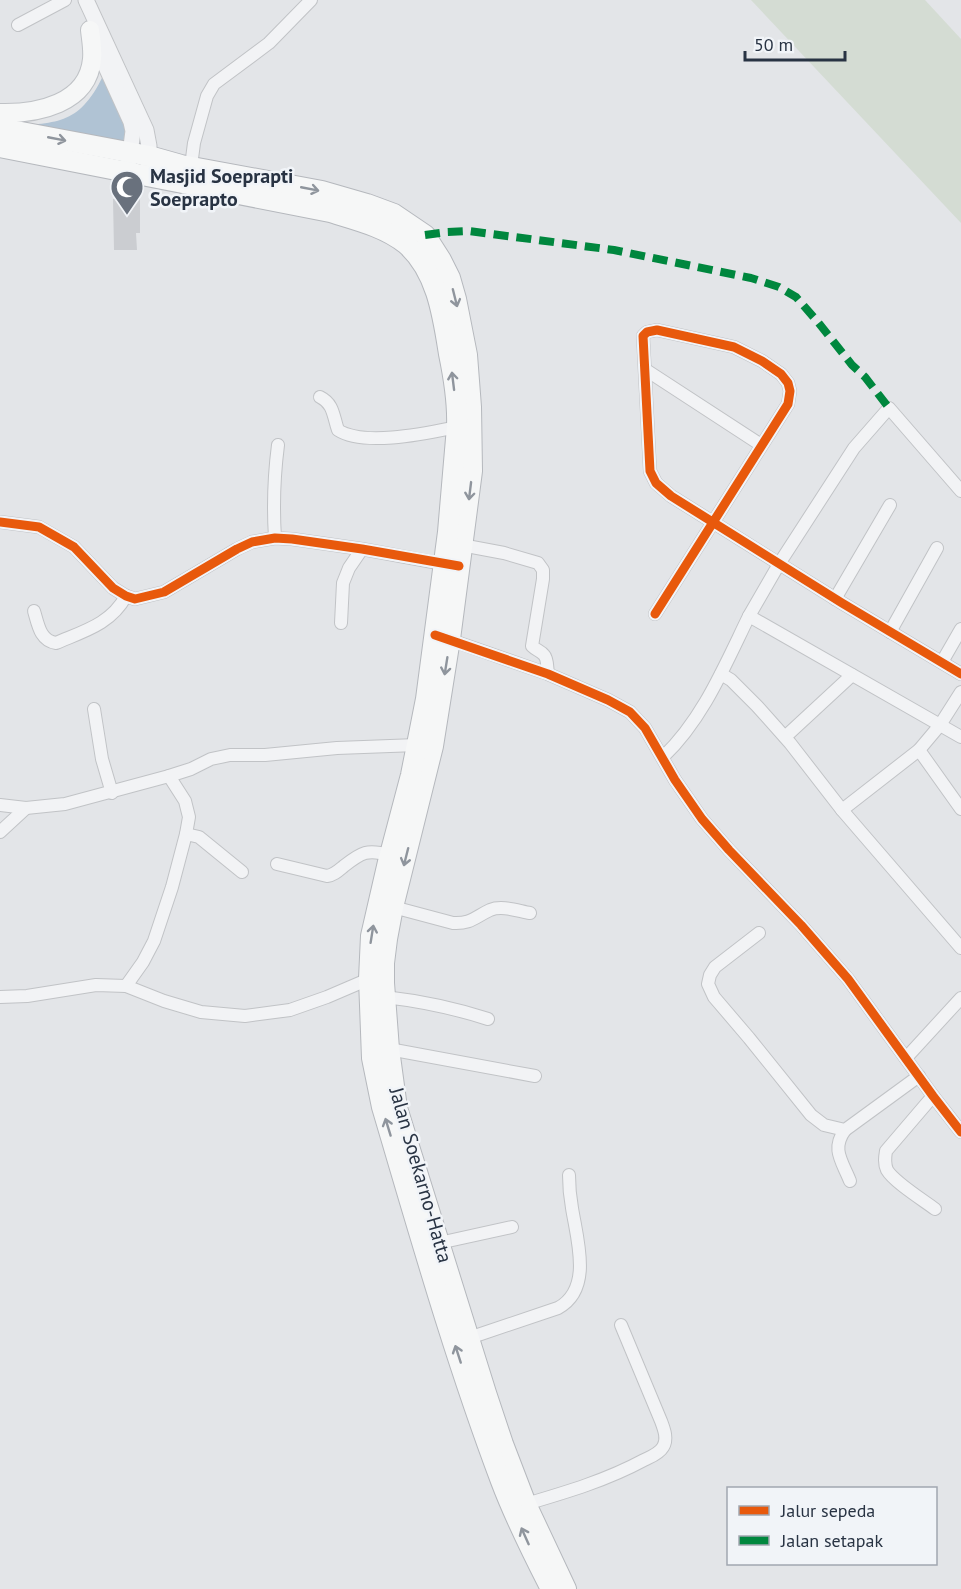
<svg xmlns="http://www.w3.org/2000/svg" width="961" height="1589" font-family="'PT Sans',sans-serif">
	<style>
		.green { fill: #d4dcd3 }
		.water { fill: #b0c3d4 }
		.building { fill: #cbcdd1 }
		.lines { fill: none; stroke-linecap: round; stroke-linejoin: round }
		.minor-casing { stroke: #c1c3c6; stroke-width: 14 }
		.tertiary-casing { stroke: #c1c3c6; stroke-width: 17 }
		.primary-casing { stroke: #bfc2c6; stroke-width: 20 }
		.trunk-casing { stroke: #b5b8bd; stroke-width: 22 }
		.minor { stroke: #f2f3f5; stroke-width: 12 }
		.tertiary { stroke: #f2f3f5; stroke-width: 15 }
		.primary { stroke: #f6f7f7; stroke-width: 18 }
		.trunk { stroke: #f6f7f7; stroke-width: 20 }
		.quiet { stroke: #00873e; stroke-width: 8; stroke-dasharray: 15 8; stroke-linecap: butt }
		.cycleway-casing { stroke: #f1f4f8; stroke-width: 13 }
		.cycleway { stroke: #e8590c; stroke-width: 9 }
		.oneway { stroke: #8f959d }
		.labels { text-anchor: middle; stroke-width: 5; stroke-linejoin: round; paint-order: stroke }
		.poi-label { font-size: 20px; font-weight: bold; fill: #283343; stroke: #f1f4f8; text-anchor: start }
		.street-label { font-size: 20px; fill: #283343; stroke: #f1f4f8 }
	</style>
	<rect width="100%" height="100%" fill="#e3e5e8"/>
	<path class="green" d="M751,0H925L961,39V223Z"/>
	<path class="water" d="M103,76L126,124L125,137L122,144L5,127C56,122 78,127 103,76Z"/>
	<path class="building" d="M140,198V233H136L137,250H114L113,199Z"/>
	<g class="lines">
		<g class="minor-casing">
			<g id="minor">
				<path d="M18,25L65,0"/>
				<path d="M190,174L194,143L207,96L214,84L269,43L311,0"/>
				<path d="M646,370L761,445"/>
				<path d="M320,397C334,404 333,416 338,430C364,447 427,433 457,427"/>
				<path d="M0,522L39,527L74,547L113,588L126,596L135,599L164,592L237,549L252,542L275,538L292,539L362,549L449,565"/>
				<path d="M275,538C273,507 274,476 278,445"/>
				<path d="M456,544L504,553L538,563L543,570V579L532,646C536,650 541,651 544,655C548,659 547,669 548,674"/>
				<path d="M835,599L890,505"/>
				<path d="M34,611C38,624 40,641 56,643C84,631 111,624 126,596"/>
				<path d="M655,614L788,404L790,391L788,383L781,374L762,361L734,347L657,330L647,332L643,336L650,471L656,483L671,496L842,603L961,674"/>
				<path d="M749,616L779,564L854,448L889,408L961,491"/>
				<path d="M341,623L343,583L349,568L362,549"/>
				<path d="M890,632L937,548"/>
				<path d="M445,638L548,674L608,700L630,712L645,728L675,780L702,819L729,850L801,925L848,979L933,1096L961,1132"/>
				<path d="M942,662L961,629"/>
				<path d="M721,674L731,680L757,706L790,743L842,810L961,948"/>
				<path d="M94,709L102,759L112,793"/>
				<path d="M785,737L852,675"/>
				<path d="M919,750L961,809"/>
				<path d="M663,757C703,719 725,665 749,616L961,737"/>
				<path d="M0,805L26,808L65,804L169,776L191,769L211,759L230,755H265L337,748L417,745"/>
				<path d="M842,810L919,750L940,725L961,692"/>
				<path d="M0,832L26,808"/>
				<path d="M186,834L199,837L242,872"/>
				<path d="M277,864L327,876C334,875 338,871 344,866C362,852 367,849 390,855"/>
				<path d="M393,907L453,923C471,924 475,917 490,910C502,905 518,911 530,913"/>
				<path d="M759,933L715,967L710,975L708,984L714,997L749,1038L811,1115L824,1125L845,1130L919,1076"/>
				<path d="M126,986L143,962L154,941L172,887L186,834L189,817L185,801L169,776"/>
				<path d="M0,997L27,996L96,985L126,986L164,1001L201,1012L245,1016L290,1010L327,997L369,979"/>
				<path d="M385,997C420,1001 454,1008 488,1019"/>
				<path d="M389,1049L535,1076"/>
				<path d="M906,1058L961,998"/>
				<path d="M933,1096L886,1151C885,1157 884,1163 887,1170C894,1182 923,1200 935,1209"/>
				<path d="M845,1130C831,1149 842,1161 850,1181"/>
				<path d="M439,1243L512,1227"/>
				<path d="M469,1338L558,1308C593,1289 577,1240 572,1208C570,1197 569,1186 569,1175"/>
				<path d="M526,1504C567,1492 607,1480 644,1460C650,1457 659,1454 663,1447C668,1439 664,1429 661,1421L621,1325"/>
			</g>
		</g>
		<g class="tertiary-casing">
			<g id="tertiary">
				<path d="M86,0L146,130L149,146L148,167"/>
				<path d="M100,54L131,122L133,131L129,161"/>
			</g>
		</g>
		<g class="primary-casing">
			<path id="primary" d="M0,113C37,114 88,104 92,59C93,49 91,40 90,30"/>
		</g>
		<g class="trunk-casing">
			<g id="trunk">
				<path d="M0,128L149,156L181,165L322,191L367,204L394,214L425,235L441,260L450,278L456,299L467,355L471,407L472,471L450,639L433,746L393,907L387,939L384,963V983L389,1049L397,1108L486,1393L503,1444L526,1504L566,1589"/>
				<path d="M0,147L330,212C356,220 385,227 406,244C437,271 443,316 449,354C454,378 458,402 457,427L448,532L426,699L411,775L388,862L371,936L369,979L372,1058L382,1107C419,1232 455,1359 501,1481C515,1518 533,1554 551,1589"/>
			</g>
		</g>
		<use href="#minor" class="minor"/>
		<use href="#tertiary" class="tertiary"/>
		<use href="#primary" class="primary"/>
		<use href="#trunk" class="trunk"/>
		<path class="quiet" d="M425,235L447,232L469,231L614,250L751,278L779,287L796,297L817,321L852,365L865,377L889,408"/>
		<g class="cycleway-casing">
			<g id="cycleway">
				<path d="M0,522L39,527L74,547L113,588L126,596L135,599L164,592L237,549L252,542L275,538L292,539L362,549L459,566"/>
				<path d="M655,614L788,404L790,391L788,383L781,374L762,361L734,347L657,330L647,332L643,336L650,471L656,483L671,496L842,603L961,674"/>
				<path d="M435,635L548,674L608,700L630,712L645,728L675,780L702,819L729,850L801,925L848,979L933,1096L961,1132"/>
			</g>
		</g>
		<use href="#cycleway" class="cycleway"/>
	</g>
	<defs><path id="oneway-shaft" d="M-6 0H5M1.5-3L5.5 0L1.5 3" fill="none" stroke-width="1.6" stroke-linecap="round" stroke-linejoin="round" transform="scale(1.5)"/></defs>
	<g class="oneway">
		<use href="#oneway-shaft" transform="translate(57 139) rotate(11)"/>
		<use href="#oneway-shaft" transform="translate(310 189) rotate(11)"/>
		<use href="#oneway-shaft" transform="translate(455 298) rotate(76)"/>
		<use href="#oneway-shaft" transform="translate(453 381) rotate(-97)"/>
		<use href="#oneway-shaft" transform="translate(470 491) rotate(97)"/>
		<use href="#oneway-shaft" transform="translate(446 666) rotate(99)"/>
		<use href="#oneway-shaft" transform="translate(406 857) rotate(104)"/>
		<use href="#oneway-shaft" transform="translate(372 934) rotate(-81)"/>
		<use href="#oneway-shaft" transform="translate(388 1127) rotate(-107)"/>
		<use href="#oneway-shaft" transform="translate(458 1354) rotate(-108)"/>
		<use href="#oneway-shaft" transform="translate(525 1536) rotate(-114)"/>
	</g>
	<defs>
		<g id="mosque-pin" transform="scale(1.725)"><path d="M0 17L-7.5 6A9.5 9.5 0 1 1 7.5 6Z" fill="#69717d" stroke="#f1f4f8"/><path d="M3.5-4.9A6 6 0 1 0 3.5 4.9A5 5 0 1 1 3.5-4.9Z" fill="#fff"/></g>
	</defs>
	<g fill-rule="evenodd">
		<use href="#mosque-pin" x="127" y="187"/>
	</g>
	<g class="labels">
		<g class="poi-label">
			<text x="150" y="183">Masjid Soeprapti<tspan x="150" dy="23">Soeprapto</tspan></text>
		</g>
		<g class="street-label">
			<text transform="translate(421 1175) rotate(74)" y="7">Jalan Soekarno-Hatta</text>
		</g>
	</g>
	<rect x="727" y="1487" width="210" height="78" fill="#f1f4f8" stroke="#a1a7b0" stroke-width="1.5"/>
	<rect x="739" y="1506" width="30" height="9" fill="#e8590c" stroke="#a1a7b0" stroke-width="1.5"/>
	<text x="781" y="1517" font-size="18" fill="#283343">Jalur sepeda</text>
	<rect x="739" y="1536" width="30" height="9" fill="#00873e" stroke="#a1a7b0" stroke-width="1.5"/>
	<text x="781" y="1547" font-size="18" fill="#283343">Jalan setapak</text>
	<path d="M745 51v9h100v-9" fill="none" stroke="#283343" stroke-width="3"/>
	<text x="754" y="51" font-size="18" fill="#283343" stroke="#f1f4f8" stroke-width="4.5" paint-order="stroke">50 m</text>
</svg>
